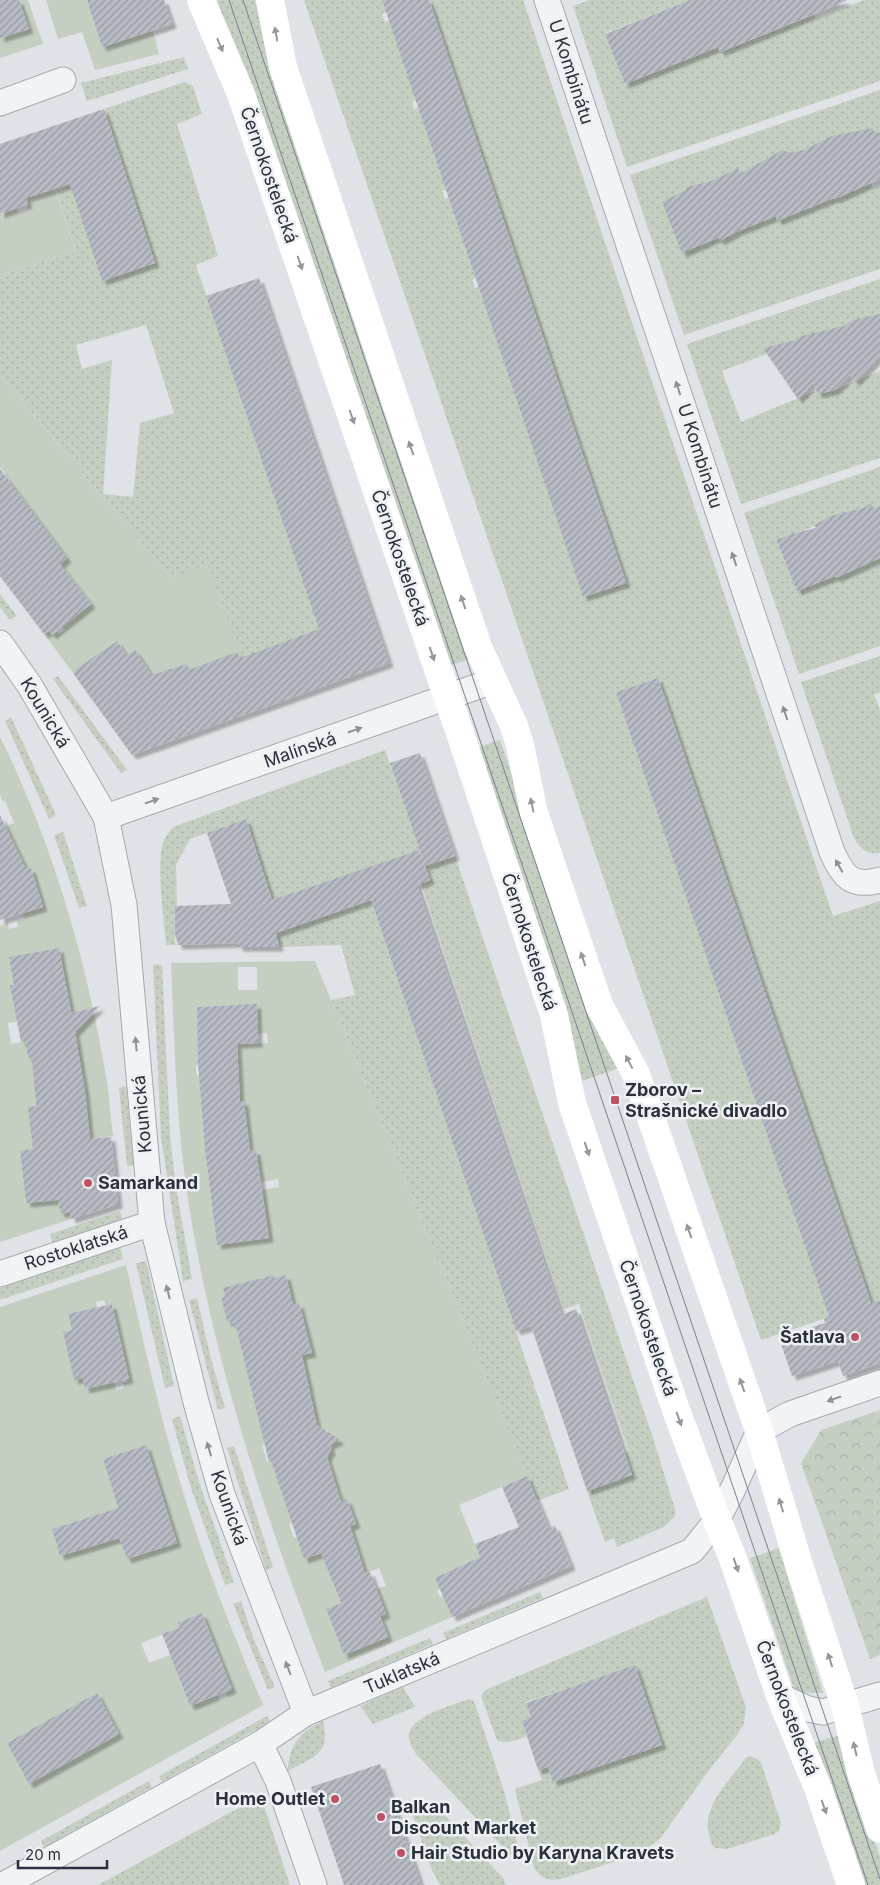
<svg xmlns="http://www.w3.org/2000/svg" width="880" height="1885" font-family="Inter,sans-serif">
	<style>
		.grass { fill: url(#grass-dots); fill-rule: evenodd }
		.forest { fill: url(#forest-crowns) }
		.garden { fill: #c5cfc1; fill-rule: evenodd }
		.building { fill: url(#building-hatch); filter: url(#shadow) }
		.lines { fill: none; stroke-linecap: round; stroke-linejoin: round }
		.minor-casing { stroke: #a5a9b0; stroke-width: 27 }
		.minor { stroke: #f1f3f5; stroke-width: 25 }
		.secondary { stroke: #fff; stroke-width: 28 }
		.tram { stroke: #7a828e; stroke-width: 1 }
		.oneway { fill: #94989e }
		.oneway2 { fill: #8e9298 }
		.poi-dot { fill: #be5162; stroke: #eef1f4; stroke-width: 2 }
		.labels { text-anchor: middle; stroke-width: 5; stroke-linejoin: round; paint-order: stroke }
		.street-label { font-size: 18px; fill: #2a303c; stroke: #eef1f4 }
		.poi-label { font-size: 18px; font-weight: bold; fill: #2a303c; stroke: #eef1f4; text-anchor: start }
	</style>
	<defs>
		<pattern id="grass-dots" width="8" height="8" patternUnits="userSpaceOnUse" patternTransform="scale(1.25)"><rect width="8" height="8" fill="#c5cfc1"/><path d="M2 2h.1M6 6h.1" fill="none" stroke="#a9b2a7" stroke-width="1.8" stroke-linecap="round"/></pattern>
		<pattern id="forest-crowns" width="20" height="18" patternUnits="userSpaceOnUse" patternTransform="scale(1.25)"><rect width="20" height="18" fill="#c5cfc1"/><path d="M2 6a3 3 0 1 1 6 0M12 15a3 3 0 1 1 6 0" fill="none" stroke="#a9b2a7"/></pattern>
		<pattern id="building-hatch" width="6" height="6" patternUnits="userSpaceOnUse" patternTransform="scale(1.25)"><rect width="6" height="6" fill="#b7bbc3"/><path d="M-1 1l2-2M0 6l6-6M5 7l2-2" fill="none" stroke="#9598a0"/></pattern>
		<filter id="shadow"><feDropShadow dx="4.5" dy="4.5" stdDeviation="1" flood-color="#0004"/></filter>
	</defs>
	<rect width="100%" height="100%" fill="#dfe2e6"/>
	<g class="grass">
		<path d="M219,0H255L267,52L473,658L448,666L215,1Z"/>
		<path d="M304,0H382L386,12L382,14L385,22L389,20L416,100L412,102L414,109L419,108L446,190L442,191L445,199L449,198L476,278L472,280L475,288L479,287L584,597L626,582L429,0H523L833,916L880,901V1300L871,1303L658,678L616,692L829,1317L761,1340Z"/>
		<path d="M589,0H690L605,33L625,84L718,47L721,52L814,15L816,19L864,0H880V81L627,167L573,6Z"/>
		<path d="M184,57L188,69L87,101L81,83Z"/>
		<path d="M185,82L193,86L202,114L177,124L218,256L196,265L319,629L242,658L234,636L172,578L97,491L0,374V275L76,252L54,184L70,179L102,281L155,263L104,109ZM146,325L174,413L140,423L133,497L103,494L112,360L82,369L76,345Z"/>
		<path d="M880,90V132L875,134L873,129L741,176L739,172L662,202L701,245L776,216L777,220L871,183L873,188L880,185V269L684,335L630,175Z"/>
		<path d="M880,279V315L761,356L759,355V357L722,371L741,422L815,391L837,389L880,371V458L741,504L687,344Z"/>
		<path d="M880,467V506L874,509L871,503L870,505L776,541L797,591L880,558V646L799,674L744,513Z"/>
		<path d="M0,594L17,616L10,620L0,607Z"/>
		<path d="M880,656V693L874,694L880,710V853C868,855 860,849 854,838L801,682Z"/>
		<path d="M58,676L127,770L121,773L53,679Z"/>
		<path d="M11,717L56,815L49,819L5,721Z"/>
		<path d="M500,740L593,1012L619,1068L582,1081L568,1022L475,748Z"/>
		<path d="M385,750L420,850L272,900L246,819L190,839L176,865L177,908H175V943L178,945H166C164,919 156,866 163,843C165,836 169,832 173,827Z"/>
		<path d="M63,832L87,906L79,908L54,835Z"/>
		<path d="M455,856L653,1438L675,1509V1516L664,1527L617,1547L614,1538L605,1542L587,1491L632,1475L625,1453L629,1451L579,1304L564,1309L421,883L430,880L425,865Z"/>
		<path d="M371,900L569,1489L537,1501L331,1000L355,995L341,945L279,947L276,933Z"/>
		<path d="M153,964L162,965L170,1135L175,1181L192,1279L183,1281L161,1137Z"/>
		<path d="M126,1086L134,1166H127L119,1088Z"/>
		<path d="M120,1211L123,1222L53,1245L50,1234Z"/>
		<path d="M120,1247L123,1259L0,1300V1288Z"/>
		<path d="M146,1261L174,1386L165,1388L136,1263Z"/>
		<path d="M197,1298L210,1355L225,1408L218,1410L189,1300Z"/>
		<path d="M180,1416L199,1482L234,1582L225,1585L190,1485L172,1419Z"/>
		<path d="M234,1446L273,1567L266,1570L227,1448Z"/>
		<path d="M779,1548L823,1693L795,1692L750,1558Z"/>
		<path d="M540,1592L543,1598L446,1639L443,1633Z"/>
		<path d="M707,1597L746,1707L744,1724L737,1735L709,1770L660,1839L641,1853L561,1879C549,1881 541,1879 534,1868L515,1789L542,1780L538,1770L548,1767L553,1781L662,1745L635,1666L526,1702L531,1717L522,1721L527,1736C517,1740 507,1745 497,1740L481,1696L485,1690Z"/>
		<path d="M241,1601L254,1640L275,1687L268,1690L233,1604Z"/>
		<path d="M430,1638L433,1644L331,1688L328,1681Z"/>
		<path d="M403,1687L415,1707L373,1724L360,1706Z"/>
		<path d="M469,1699L474,1701L504,1791L521,1858L519,1861L517,1862L416,1754C414,1750 410,1745 409,1739C405,1717 453,1705 469,1699Z"/>
		<path d="M267,1716L270,1722L162,1782L159,1776Z"/>
		<path d="M323,1721C331,1755 313,1757 288,1771C289,1744 300,1732 323,1721Z"/>
		<path d="M839,1735L880,1857V1885H861L813,1743Z"/>
		<path d="M750,1756L759,1760L761,1763L781,1823L779,1831L775,1834L727,1849L715,1848C711,1844 710,1839 709,1834C701,1807 730,1780 745,1759Z"/>
		<path d="M149,1781L152,1787L44,1847L41,1841Z"/>
		<path d="M253,1800L259,1801L264,1806L290,1885H98Z"/>
		<path d="M427,1804L438,1808L503,1878L506,1885H440L432,1870L412,1814L415,1806Z"/>
	</g>
	<path class="forest" d="M880,1410V1655L870,1659L801,1463L821,1430Z"/>
	<g class="garden">
		<path d="M0,0H28L43,44L0,58Z"/>
		<path d="M46,0H87L88,5L91,4L92,16L102,47L153,31L159,54L95,70L82,32L58,39Z"/>
		<path d="M55,189L76,252L0,275V214L17,208L18,213L27,210L26,198Z"/>
		<path d="M0,374L97,491L172,578L207,564L242,657L240,660L237,652L157,689L127,656L116,641L73,673L44,634L49,631L52,635L57,632L59,634L65,630L62,626L91,604L60,564L67,558L45,530L1,487L10,480L0,467Z"/>
		<path d="M0,737C51,840 84,951 104,1065C109,1088 110,1113 113,1136L90,1139L35,1096L36,1106L29,1107L41,1149L20,1151L26,1203L47,1201L57,1192L60,1213L70,1212L71,1219L0,1242V926L8,923L9,929L18,927L17,921L24,919L23,913L43,907L31,868L0,878L7,830L6,826L14,823L5,801L3,802L0,795ZM59,948L76,1035L77,1050L28,1058L25,1041L11,1044L8,1023L21,1021L10,985L17,984L9,957Z"/>
		<path d="M315,961L527,1476L459,1505L480,1557L435,1578L440,1589L437,1591L440,1597L443,1596L452,1617L325,1672C264,1514 210,1353 186,1186C176,1112 174,1038 171,963ZM238,967H257V990H238ZM237,1005L238,1034L267,1033L268,1043L237,1044L239,1078L199,1077L196,1074V1066L199,1063L197,1007ZM244,1101L246,1118L202,1105ZM256,1151L261,1182L278,1179L279,1187L262,1190L268,1238L217,1245L206,1159ZM286,1275L293,1305L299,1304L303,1317L293,1320L310,1393L256,1406L235,1323L232,1324L231,1320L228,1321L221,1297ZM326,1430C333,1436 334,1442 331,1451L326,1453L341,1502L347,1500L356,1524L350,1526L327,1551L304,1559L297,1537L294,1538L289,1524L292,1522L271,1461L267,1462L262,1445L290,1436ZM379,1568L386,1586L376,1589L380,1616L388,1637L344,1655L326,1609L341,1603L334,1586Z"/>
		<path d="M126,1265C143,1339 159,1413 181,1485C203,1560 233,1633 263,1705L0,1851V1307ZM104,1300L106,1306L112,1304L129,1378L126,1379L127,1382L123,1383L124,1388L116,1390L114,1382L86,1389L83,1378L67,1348L63,1332L72,1330L68,1315L97,1308L96,1302ZM146,1445L177,1543L127,1559L119,1538L60,1556L52,1529L118,1508L103,1459ZM202,1613L232,1689L226,1692L228,1698L220,1701L218,1695L190,1706L178,1676L187,1672L170,1655L149,1663L141,1643L179,1628L177,1623ZM97,1694L119,1734L29,1783L7,1743Z"/>
	</g>
	<g class="building">
		<path d="M0,0H19L29,29L0,38Z"/>
		<path d="M87,0H164L172,24L102,47Z"/>
		<path d="M382,0H429L626,583L583,597Z"/>
		<path d="M690,0H846V1L720,52L718,47L625,84L605,34Z"/>
		<path d="M104,109L155,263L102,281L70,184L26,198L28,204L0,214V144Z"/>
		<path d="M873,128L875,134L880,132V179L835,199L834,198L777,221L776,216L736,232L720,241L719,237L682,253L662,202L684,191L690,186L709,182L738,168L740,174L782,150L791,153L804,150L832,136Z"/>
		<path d="M259,278L389,663L132,755L73,673L76,672L75,670L117,641L127,656L135,650L152,675L187,664L189,670L237,652L240,658L319,629L206,296Z"/>
		<path d="M880,314V356L855,382L850,375L835,390L818,394L813,383L798,399L763,348L797,340L801,336L844,326L853,320Z"/>
		<path d="M0,469L67,558L60,564L91,604L52,635L49,631L44,634L0,576Z"/>
		<path d="M871,503L874,509L880,506V558L836,578L835,576L797,591L776,540L795,533L816,528L814,525L831,516L863,508Z"/>
		<path d="M658,678L871,1303L880,1300V1363L843,1376L838,1361L792,1376L779,1338L825,1323L824,1319L829,1317L616,692Z"/>
		<path d="M420,753L455,856L425,866L390,763Z"/>
		<path d="M0,815L26,869L31,868L43,907L0,920Z"/>
		<path d="M246,819L272,900L419,850L430,880L417,885L562,1315L576,1309L632,1475L587,1491L531,1326L516,1331L371,900L276,933L279,947H238V943L178,945L175,934V906L231,904L207,833Z"/>
		<path d="M59,948L71,1013L100,1006L75,1032L85,1091L90,1139L111,1137L118,1204L71,1219L70,1212L60,1213L58,1200L26,1203L20,1151L33,1149L28,1107L36,1106L32,1058H28L25,1041L21,1042L10,985H14L9,957Z"/>
		<path d="M257,1004L258,1043L237,1044L240,1101H244L250,1151L256,1150L269,1238L217,1245L206,1158L198,1064L197,1007Z"/>
		<path d="M274,1275V1278L286,1275L293,1305L299,1303L312,1353L302,1355L317,1425L340,1440L329,1445L331,1450L327,1457L341,1502L347,1499L356,1524L350,1526L365,1573L370,1572L386,1614L380,1616L388,1637L344,1655L326,1609L341,1603L321,1553L304,1559L271,1461L269,1462L235,1323L231,1324V1320L227,1322L221,1297L225,1296L223,1288Z"/>
		<path d="M112,1304L129,1379L85,1389L83,1378L74,1380L63,1332L72,1330L68,1314Z"/>
		<path d="M146,1445L177,1543L127,1559L119,1538L60,1556L52,1529L118,1508L103,1459Z"/>
		<path d="M527,1476L549,1528L555,1526L571,1566L452,1617L435,1578L480,1557L475,1544L519,1527L502,1487Z"/>
		<path d="M202,1613L232,1689L190,1706L162,1634L179,1628L177,1623Z"/>
		<path d="M635,1665L662,1745L553,1782L548,1767L538,1770L522,1721L531,1717L526,1703Z"/>
		<path d="M97,1693L119,1734L29,1784L7,1743Z"/>
		<path d="M380,1764L421,1885H344L311,1787Z"/>
	</g>
	<g class="lines">
		<g class="minor-casing">
			<g id="minor">
				<path d="M547,0L832,852C843,876 851,888 880,880"/>
				<path d="M0,103L63,80"/>
				<path d="M0,643L30,686L106,817L124,905L152,1223L196,1402L222,1494L306,1713"/>
				<path d="M106,817L493,681"/>
				<path d="M0,1274L152,1223"/>
				<path d="M780,1696L808,1709L823,1712L880,1695"/>
				<path d="M260,1744L278,1781L314,1885"/>
				<path d="M3,1885L260,1744L306,1713L692,1551L717,1520L733,1489L759,1431L790,1414L880,1383"/>
			</g>
		</g>
		<use href="#minor" class="minor"/>
		<g class="secondary">
			<path d="M201,0L241,94L463,742L554,1015L572,1103L676,1410L717,1520L732,1556L780,1696L818,1788L851,1885"/>
			<path d="M270,0L283,67L478,647L514,726L520,745L534,813L599,1005L636,1074L759,1431L799,1565L845,1706L861,1773L880,1829"/>
		</g>
		<g class="tram">
			<path d="M229,0L868,1885"/>
			<path d="M243,0L880,1879"/>
		</g>
	</g>
	<defs><path id="oneway-solid" d="M-6-.8H1V-3.2L6.5 0L1 3.2V.8H-6Z" transform="scale(1.25)"/></defs>
	<g class="oneway">
		<use href="#oneway-solid" transform="translate(276 34) rotate(-100)"/>
		<use href="#oneway-solid" transform="translate(220 45) rotate(67)"/>
		<use href="#oneway-solid" transform="translate(300 263) rotate(71)"/>
		<use href="#oneway-solid" transform="translate(352 417) rotate(71)"/>
		<use href="#oneway-solid" transform="translate(411 448) rotate(-109)"/>
		<use href="#oneway-solid" transform="translate(463 602) rotate(-109)"/>
		<use href="#oneway-solid" transform="translate(432 654) rotate(71)"/>
		<use href="#oneway-solid" transform="translate(532 805) rotate(-102)"/>
		<use href="#oneway-solid" transform="translate(583 959) rotate(-109)"/>
		<use href="#oneway-solid" transform="translate(629 1062) rotate(-118)"/>
		<use href="#oneway-solid" transform="translate(587 1149) rotate(71)"/>
		<use href="#oneway-solid" transform="translate(689 1231) rotate(-109)"/>
		<use href="#oneway-solid" transform="translate(742 1385) rotate(-109)"/>
		<use href="#oneway-solid" transform="translate(679 1419) rotate(70)"/>
		<use href="#oneway-solid" transform="translate(781 1505) rotate(-107)"/>
		<use href="#oneway-solid" transform="translate(736 1565) rotate(71)"/>
		<use href="#oneway-solid" transform="translate(830 1660) rotate(-108)"/>
		<use href="#oneway-solid" transform="translate(855 1749) rotate(-103)"/>
		<use href="#oneway-solid" transform="translate(824 1807) rotate(71)"/>
	</g>
	<g class="oneway2">
		<use href="#oneway-solid" transform="translate(678 388) rotate(-108)"/>
		<use href="#oneway-solid" transform="translate(734 559) rotate(-108)"/>
		<use href="#oneway-solid" transform="translate(785 713) rotate(-108)"/>
		<use href="#oneway-solid" transform="translate(355 730) rotate(-19)"/>
		<use href="#oneway-solid" transform="translate(152 801) rotate(-19)"/>
		<use href="#oneway-solid" transform="translate(839 866) rotate(-119)"/>
		<use href="#oneway-solid" transform="translate(136 1044) rotate(-95)"/>
		<use href="#oneway-solid" transform="translate(168 1292) rotate(-104)"/>
		<use href="#oneway-solid" transform="translate(834 1399) rotate(161)"/>
		<use href="#oneway-solid" transform="translate(209 1449) rotate(-106)"/>
		<use href="#oneway-solid" transform="translate(288 1668) rotate(-111)"/>
	</g>
	<g class="poi-dot">
		<rect x="610" y="1095" width="10" height="10" rx="2.5"/>
		<circle cx="88" cy="1183" r="5"/>
		<circle cx="855" cy="1337" r="5"/>
		<circle cx="335" cy="1799" r="5"/>
		<circle cx="381" cy="1817" r="5"/>
		<circle cx="401" cy="1853" r="5"/>
	</g>
	<g class="labels">
		<g class="street-label">
			<text transform="translate(571 72) rotate(72)" y="6">U Kombinátu</text>
			<text transform="translate(269 175) rotate(71)" y="6">Černokostelecká</text>
			<text transform="translate(700 456) rotate(72)" y="6">U Kombinátu</text>
			<text transform="translate(400 558) rotate(71)" y="6">Černokostelecká</text>
			<text transform="translate(45 713) rotate(59)" y="6">Kounická</text>
			<text transform="translate(300 750) rotate(-19)" y="6">Malínská</text>
			<text transform="translate(529 942) rotate(72)" y="6">Černokostelecká</text>
			<text transform="translate(142 1114) rotate(-95)" y="6">Kounická</text>
			<text transform="translate(76 1248) rotate(-18)" y="6">Rostoklatská</text>
			<text transform="translate(648 1328) rotate(71)" y="6">Černokostelecká</text>
			<text transform="translate(229 1508) rotate(71)" y="6">Kounická</text>
			<text transform="translate(402 1673) rotate(-23)" y="6">Tuklatská</text>
			<text transform="translate(787 1708) rotate(69)" y="6">Černokostelecká</text>
		</g>
		<g class="poi-label">
			<text x="625" y="1096">Zborov –<tspan x="625" dy="21">Strašnické divadlo</tspan></text>
			<text x="98" y="1189">Samarkand</text>
			<text x="845" y="1343" text-anchor="end">Šatlava</text>
			<text x="325" y="1805" text-anchor="end">Home Outlet</text>
			<text x="391" y="1813">Balkan<tspan x="391" dy="21">Discount Market</tspan></text>
			<text x="411" y="1859">Hair Studio by Karyna Kravets</text>
		</g>
	</g>
	<path d="M18 1860v8h89v-8" fill="none" stroke="#2a303c" stroke-width="2.5"/>
	<text x="25" y="1860" font-size="15" fill="#2a303c" stroke="#eef1f4" stroke-width="4" paint-order="stroke">20 m</text>
</svg>
